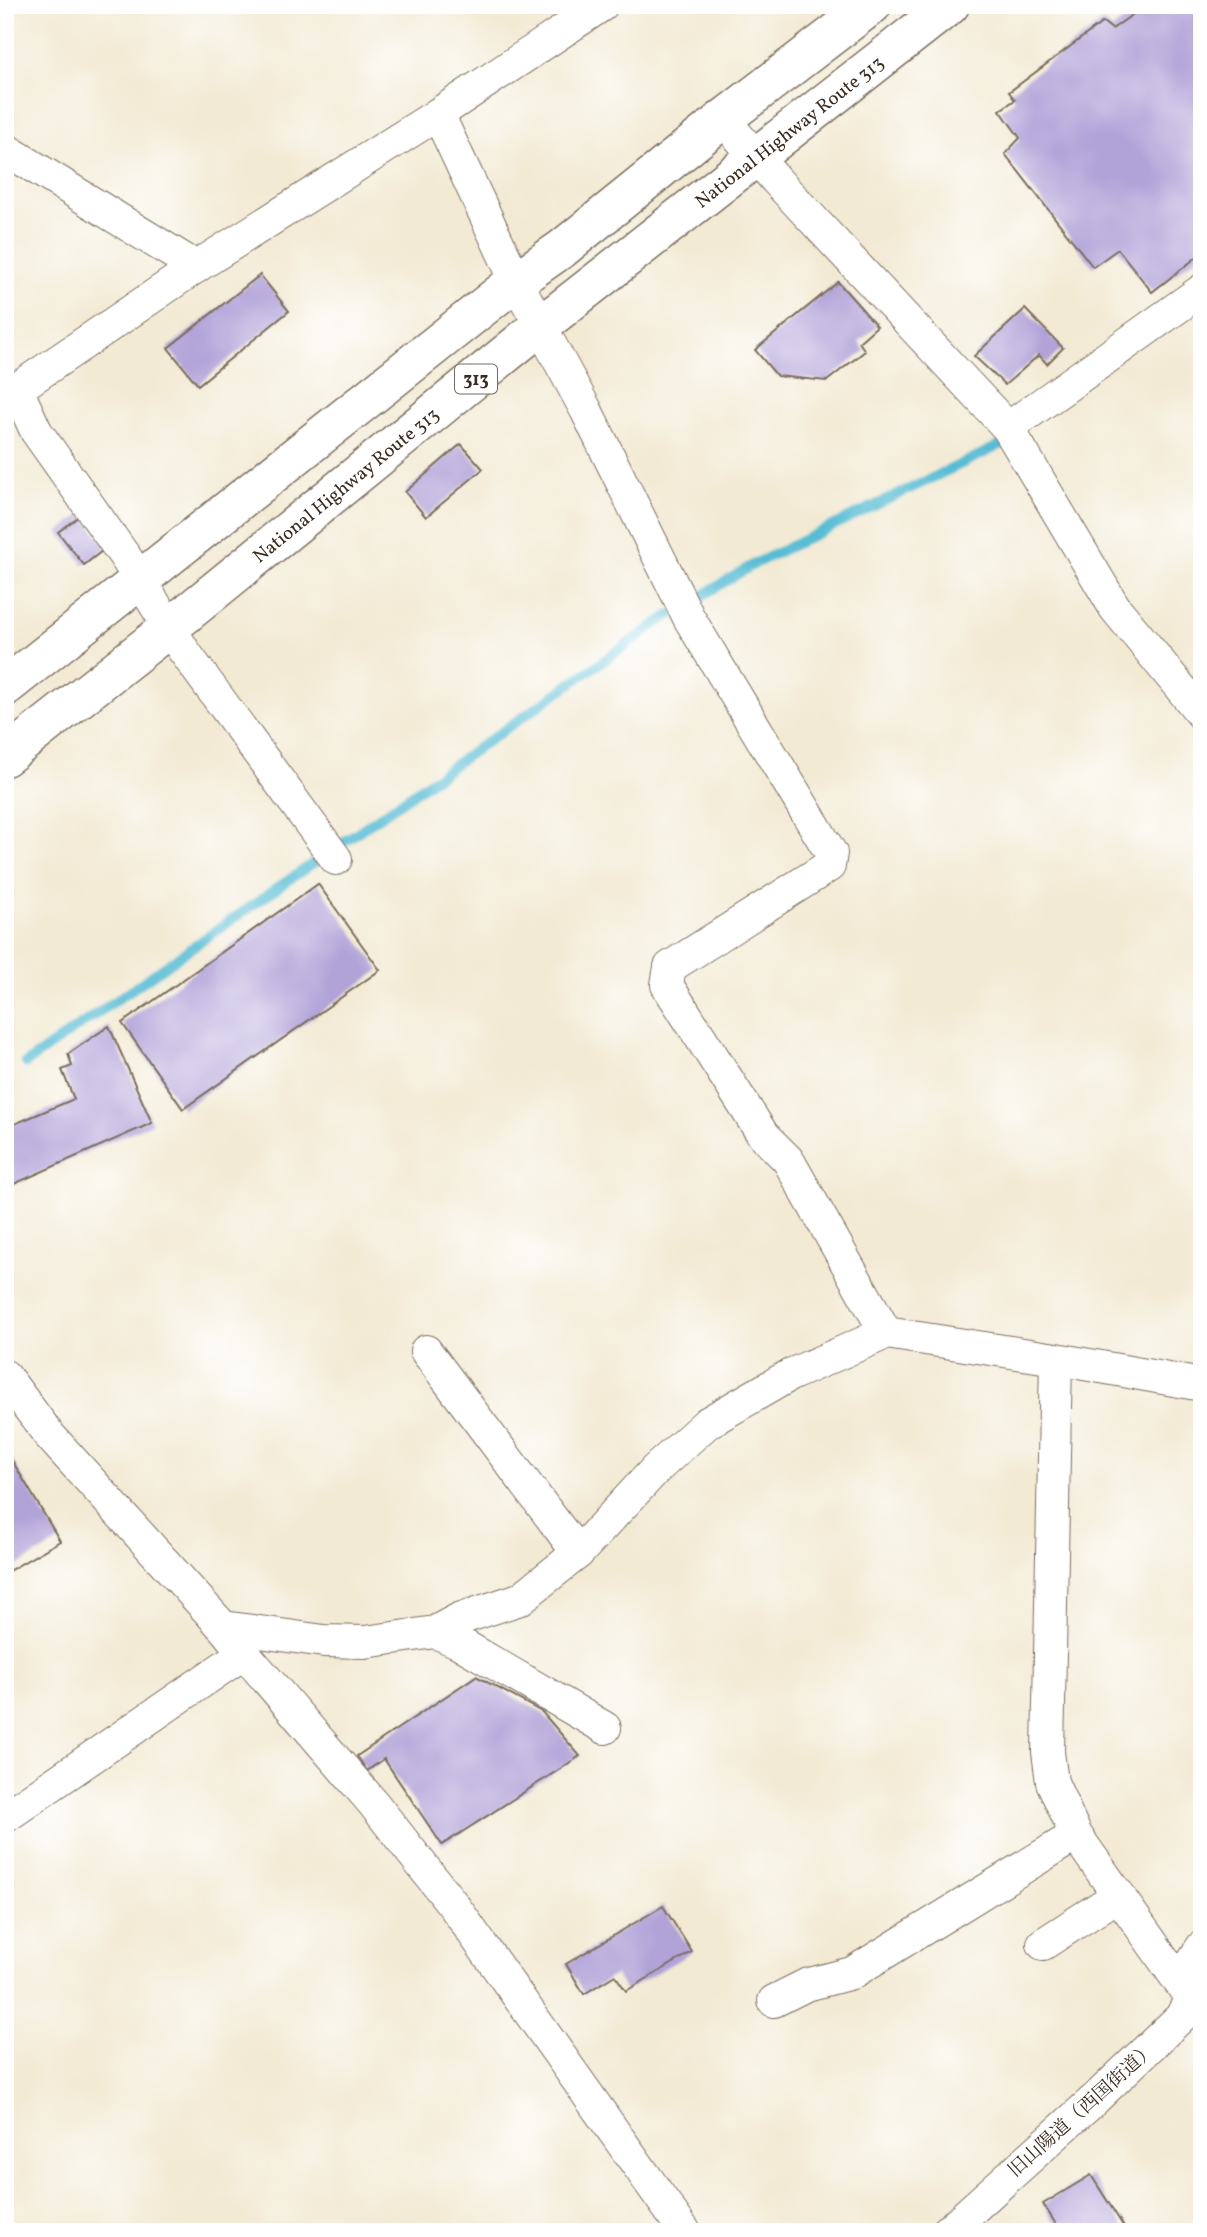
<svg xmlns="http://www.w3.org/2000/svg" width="1207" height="2237" font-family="Vollkorn,'Noto Serif JP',serif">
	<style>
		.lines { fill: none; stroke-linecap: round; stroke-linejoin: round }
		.stream { stroke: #56bcd4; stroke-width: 10 }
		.building { fill: #b1a2d8 }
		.minor-casing { stroke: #7b6d5e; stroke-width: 34 }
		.trunk-casing { stroke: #7b6d5e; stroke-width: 41 }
		.minor { stroke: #fff; stroke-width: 32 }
		.trunk { stroke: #fff; stroke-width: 38 }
		.labels { text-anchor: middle; stroke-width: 7; stroke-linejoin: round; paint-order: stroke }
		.shield { fill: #fff; stroke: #766a62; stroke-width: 2 }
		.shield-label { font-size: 18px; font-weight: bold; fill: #3b2a1e }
		.street-label { font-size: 19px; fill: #3b2a1e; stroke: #fff }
	</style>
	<rect width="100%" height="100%" fill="#fff"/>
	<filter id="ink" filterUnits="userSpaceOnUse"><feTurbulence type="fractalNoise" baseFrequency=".0143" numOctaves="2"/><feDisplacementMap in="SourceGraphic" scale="14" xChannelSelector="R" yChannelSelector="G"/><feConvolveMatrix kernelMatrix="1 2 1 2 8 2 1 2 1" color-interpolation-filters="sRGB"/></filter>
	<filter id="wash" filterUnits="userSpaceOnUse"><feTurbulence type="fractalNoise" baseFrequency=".00686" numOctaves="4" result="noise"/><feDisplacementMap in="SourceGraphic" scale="28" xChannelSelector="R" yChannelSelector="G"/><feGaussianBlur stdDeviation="1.57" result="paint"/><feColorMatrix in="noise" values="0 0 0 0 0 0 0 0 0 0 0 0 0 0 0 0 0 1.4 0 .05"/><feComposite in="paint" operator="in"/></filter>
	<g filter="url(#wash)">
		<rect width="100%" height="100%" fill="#f3ead4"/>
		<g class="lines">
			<path class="stream" d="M26,1063L662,620L756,563L1013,439"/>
		</g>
		<g id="blocks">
			<g class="building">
				<path d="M1146,5H1202V253L1152,292L1118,249L1093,267L1005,154L1020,138L1000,110L1015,100L1009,92L1103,22L1112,29Z"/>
				<path d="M260,275L289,311L198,385L168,348Z"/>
				<path d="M838,282L877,326L859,342L865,351L827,381L777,376L755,350Z"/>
				<path d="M1025,309L1063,348L1047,364L1039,355L1005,385L974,356Z"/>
				<path d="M461,444L483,469L426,517L405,492Z"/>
				<path d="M82,514L107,547L84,565L58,532Z"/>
				<path d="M318,884L380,970L183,1109L122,1023Z"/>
				<path d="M109,1026L152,1123L5,1188V1128L74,1099L62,1070L72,1066L68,1054Z"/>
				<path d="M10,1457L60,1541L5,1573V1459Z"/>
				<path d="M476,1676L542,1712L580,1756L442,1845L384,1759L367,1771L357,1756Z"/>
				<path d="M663,1906L692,1952L626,1991L615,1975L584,1994L566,1964Z"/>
				<path d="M1091,2175L1127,2232H1061L1043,2204Z"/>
			</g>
		</g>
	</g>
	<g filter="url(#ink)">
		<use href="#blocks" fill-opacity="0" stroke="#7b6d5e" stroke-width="2"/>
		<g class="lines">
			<g class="minor-casing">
				<g id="minor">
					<path d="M438,114L516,281L586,410L689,618L831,853L829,866L670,967L667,985L763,1135L788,1160L886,1333L1056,1359L1202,1385"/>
					<path d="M723,119L776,180L1008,428L1115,608L1202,714"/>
					<path d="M5,149L196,267"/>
					<path d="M17,389L36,431L126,558L184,651L336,859"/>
					<path d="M5,397L196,267L438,114L602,5"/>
					<path d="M1008,428L1202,290"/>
					<path d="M426,1351L578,1553"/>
					<path d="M1056,1359L1048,1752L1052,1782L1076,1835L1202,2014"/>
					<path d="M5,1376L49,1435L223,1627L244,1653L373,1803L454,1906L685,2232"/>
					<path d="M223,1627L324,1641L365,1642L435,1632L459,1619L520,1599L578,1553L656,1469L707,1423L790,1375L886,1333"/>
					<path d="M435,1632L458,1642L605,1728"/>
					<path d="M5,1817L244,1653"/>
					<path d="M1043,1944L1119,1895"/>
					<path d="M1191,1998L1194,1959L1202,1947"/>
					<path d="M774,2001L806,1985L852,1973L1076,1835"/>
					<path d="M947,2232L1094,2100L1181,2017L1199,1983"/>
				</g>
			</g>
			<g class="trunk-casing">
				<g id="trunk">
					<path d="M5,687L516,281L563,248L723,119L872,5"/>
					<path id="s1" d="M5,757L169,628L540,326L950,5"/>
				</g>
			</g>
			<use href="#minor" class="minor"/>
			<use href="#trunk" class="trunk"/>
		</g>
	</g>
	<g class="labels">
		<rect class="shield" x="455" y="364.5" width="42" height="29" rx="5"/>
		<g class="shield-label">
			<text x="476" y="385">313</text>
		</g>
		<g class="street-label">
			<text dy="7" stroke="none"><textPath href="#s1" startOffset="1003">National Highway Route 313</textPath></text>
			<text dy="7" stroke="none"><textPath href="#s1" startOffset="436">National Highway Route 313</textPath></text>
			<text transform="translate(1081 2109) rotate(-42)" y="7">旧山陽道（西国街道）</text>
		</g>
	</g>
	<rect width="1207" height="2237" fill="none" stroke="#fff" stroke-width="28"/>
</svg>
